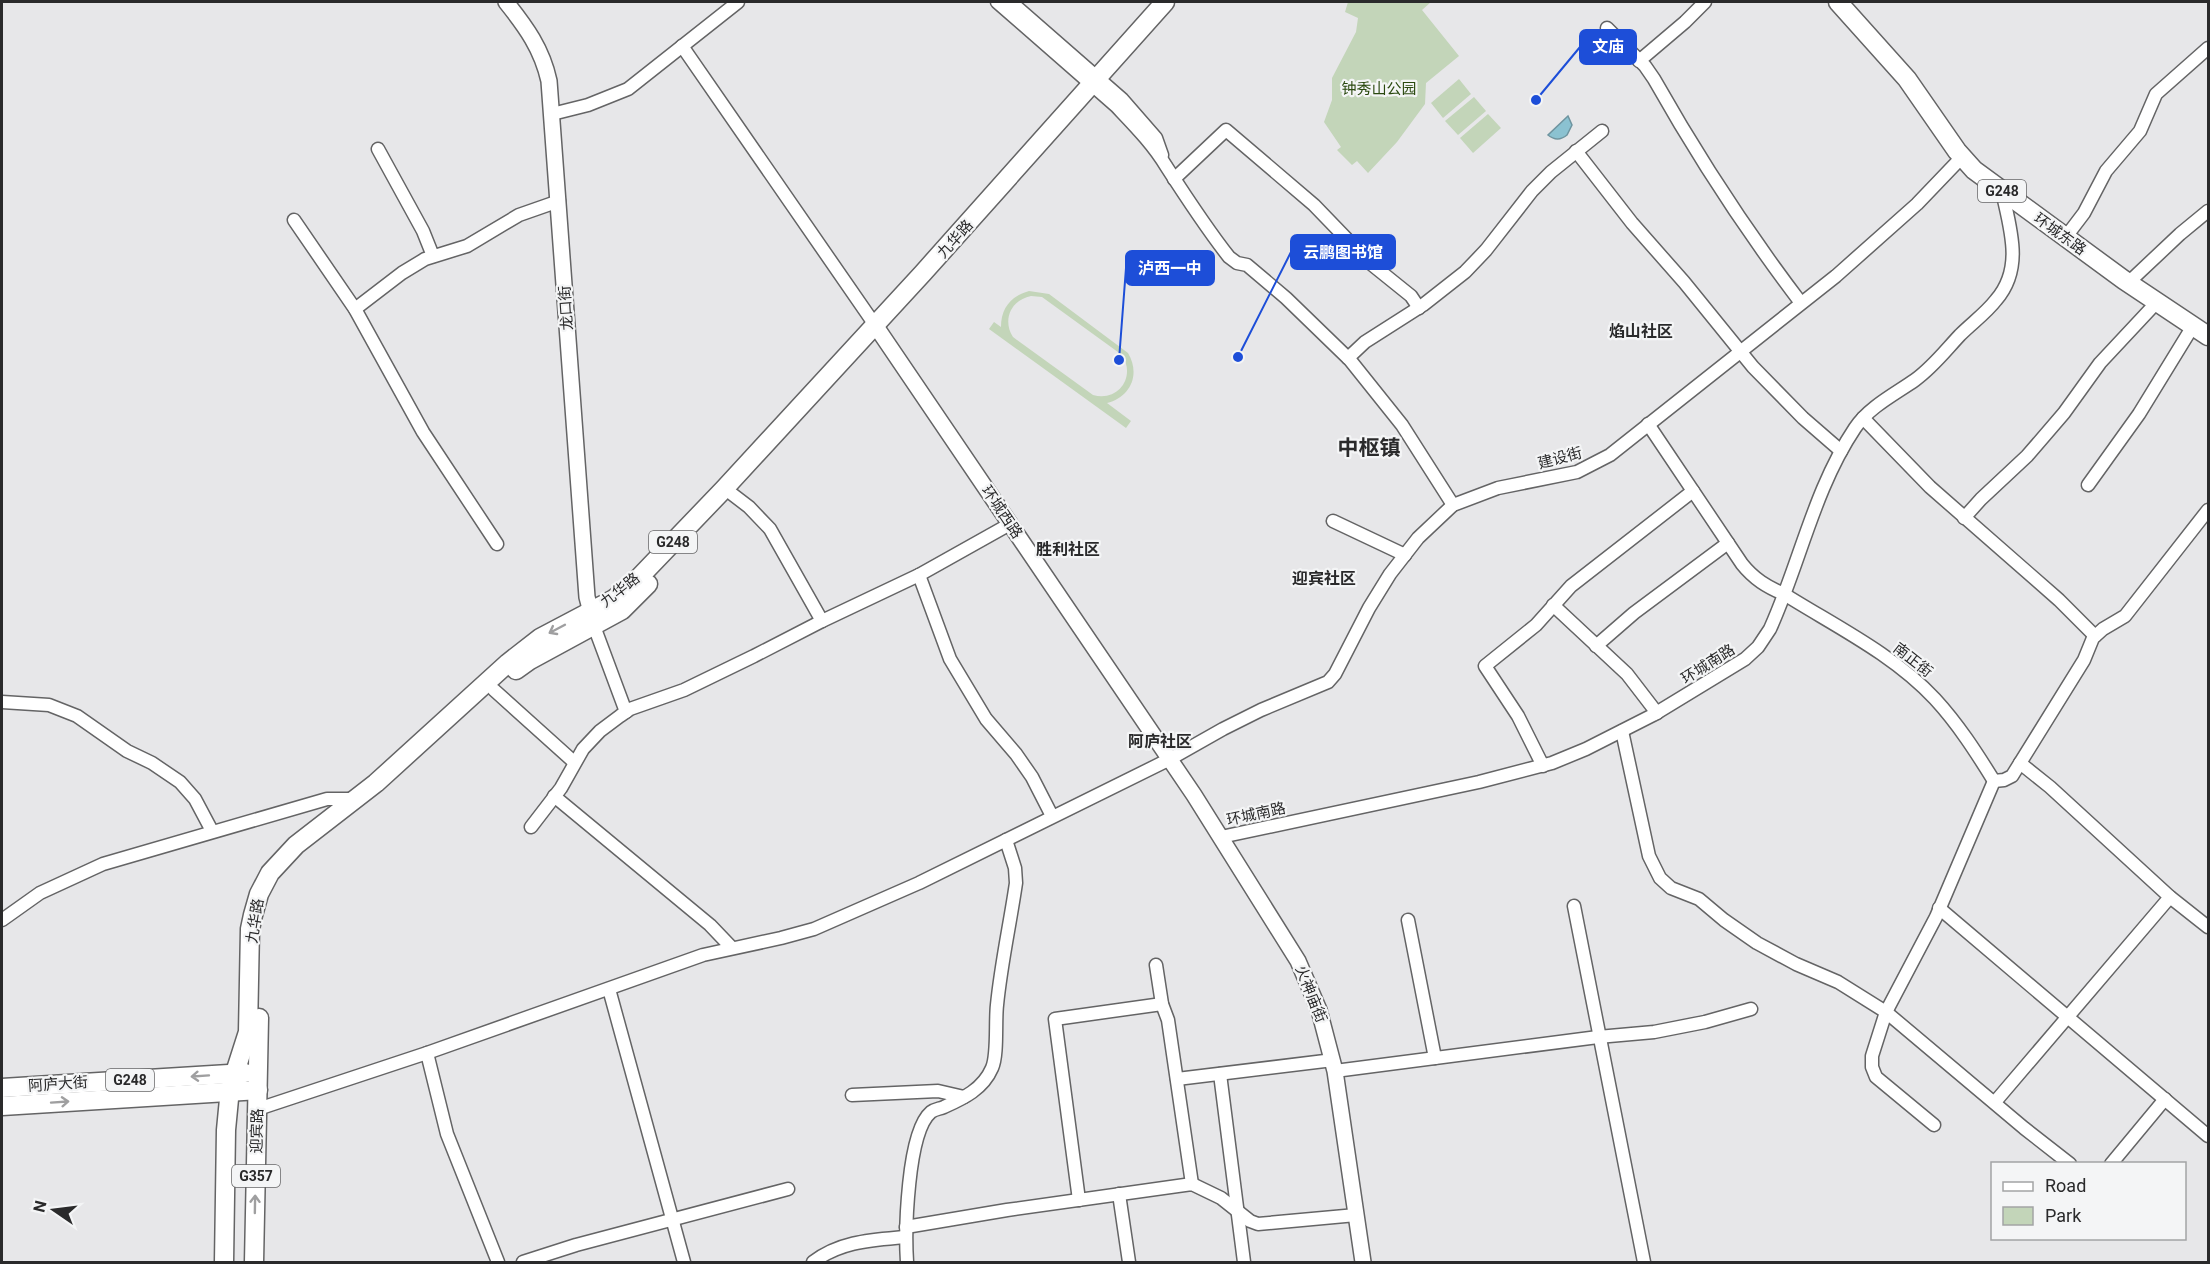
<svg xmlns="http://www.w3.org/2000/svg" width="2210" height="1264" font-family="Roboto,'Noto Sans SC',sans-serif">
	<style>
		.green { fill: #c3d5b9; fill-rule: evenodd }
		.water { fill: #8bc2d1; stroke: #6e949f; stroke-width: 1.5 }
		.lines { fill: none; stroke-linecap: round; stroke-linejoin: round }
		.minor-casing { stroke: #646465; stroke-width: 15 }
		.major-casing { stroke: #646465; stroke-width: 18 }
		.highway-casing { stroke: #646465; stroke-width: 21 }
		.minor { stroke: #fff; stroke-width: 12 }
		.major { stroke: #fff; stroke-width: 15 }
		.highway { stroke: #fff; stroke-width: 18 }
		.oneway { stroke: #9f9fa0 }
		.labels { text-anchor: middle; stroke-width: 4.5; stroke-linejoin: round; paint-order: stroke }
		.shield { fill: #f4f5f6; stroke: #676768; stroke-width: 1.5 }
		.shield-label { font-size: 14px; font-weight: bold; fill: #2a2a2b }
		.park-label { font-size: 15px; fill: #2a490f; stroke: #f4f5f6 }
		.street-label { font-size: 15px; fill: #2a2a2b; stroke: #f4f5f6 }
		.neighbourhood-label { font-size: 16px; font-weight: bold; fill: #2a2a2b; stroke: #f4f5f6 }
		.district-label { font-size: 21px; font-weight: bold; fill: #2a2a2b; stroke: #f4f5f6 }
		.leader { fill: none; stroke: #1d4ed8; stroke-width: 2 }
		.callout-dot { fill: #1d4ed8; stroke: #f4f5f6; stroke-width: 2 }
		.callout { fill: #1d4ed8; stroke: #1d4ed8; stroke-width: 2 }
		.callout-label { font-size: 16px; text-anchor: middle; font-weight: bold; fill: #fff }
	</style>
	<rect width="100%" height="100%" fill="#e7e7e9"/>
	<g class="green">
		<path d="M1348,2H1431L1422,10L1459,56L1426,83L1425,104L1397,142L1368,173L1357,161L1352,165L1337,150L1341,147L1324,122L1332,100V78L1356,32L1358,18L1345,12Z"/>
		<path d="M1459,79L1471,94L1443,118L1431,103Z"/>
		<path d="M1474,97L1486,111L1458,135L1445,121Z"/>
		<path d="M1488,114L1501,128L1473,153L1460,138Z"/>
		<path d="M1029,291L1049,294L1128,353C1141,375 1130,397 1107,403L1131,421L1126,428L989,329L994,322L1001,327C1001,308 1011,296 1029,291ZM1031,296L1042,297L1122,355C1136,376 1119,402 1093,395L1013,337C1002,320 1011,300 1031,296Z"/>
	</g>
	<path class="water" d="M1568,116L1572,125L1567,135C1561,140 1554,140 1548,135Z"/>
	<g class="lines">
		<g class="minor-casing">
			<g id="minor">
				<path d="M997,2L1116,106C1133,124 1153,144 1166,166C1186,197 1206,228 1229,257L1237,263L1247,265L1286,298L1350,360L1402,425L1453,505"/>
				<path d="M1011,2L1122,99L1156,138L1162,155"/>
				<path d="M1607,28L1645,66L1654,79C1698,157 1747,232 1801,303"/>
				<path d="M682,46L875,325"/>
				<path d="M1639,61L1685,22L1705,2"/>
				<path d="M552,114L588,105L628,89L738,2"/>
				<path d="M378,149L423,231L433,256"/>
				<path d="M1576,151L1632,223L1684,282L1753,367L1803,418L1841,451"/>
				<path d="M1174,179L1226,130L1314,205L1370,263L1411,296L1419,308"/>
				<path d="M294,220L355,309L423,432L497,544"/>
				<path d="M2065,238L2084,213L2106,171L2140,131L2156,94L2208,48"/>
				<path d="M2128,283L2180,234L2208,211"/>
				<path d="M355,309L402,273L425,259L467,246L519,215L559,201"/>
				<path d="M1348,358L1365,342L1423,305L1465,272L1486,250L1532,191L1551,172L1602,131"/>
				<path d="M1863,418L1930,487L2059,600L2095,636"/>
				<path d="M1648,424L1742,564C1754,579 1767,587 1784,594C1835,626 1893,654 1935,699C1958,724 1976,752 1994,781"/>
				<path d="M2088,485L2139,414L2193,326"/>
				<path d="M732,494L749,507L770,529L822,621"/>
				<path d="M1964,518L1981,499L2027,456L2064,413L2100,363L2157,302"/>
				<path d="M1333,521L1405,555"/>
				<path d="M919,575L950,659L986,719L1016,754L1032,777L1052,816"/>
				<path d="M1553,605L1627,674L1657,713"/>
				<path d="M594,626L626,712"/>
				<path d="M1596,646L1634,613L1728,543"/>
				<path d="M494,690L574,762"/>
				<path d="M2,702L49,705L77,716L127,751L152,763L180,782L195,799L212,831"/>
				<path d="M1622,731L1649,856L1660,878L1671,888L1699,899L1724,920L1757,943L1796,964L1838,982L1886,1012L2024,1128L2070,1164"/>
				<path d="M2020,763L2050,787L2170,897L2208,927"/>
				<path d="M1543,766L1518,716L1485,666L1536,625L1571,586L1693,491"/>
				<path d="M1994,781L2004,780L2012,776L2084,660L2093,638L2103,629L2125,616L2208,510"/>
				<path d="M554,796L710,925L732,948"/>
				<path d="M531,827L561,788L583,749L600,731L620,716L630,709L684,690L754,656L822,621L919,575L1010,524"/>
				<path d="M1221,837L1479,782L1552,763L1586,749L1653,715L1745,659L1758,647L1770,629C1800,563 1814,489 1855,428C1869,407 1895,394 1915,380C1933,367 1945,351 1960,335C1972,323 1986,313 1996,300C2024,268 2010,228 2002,191"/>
				<path d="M1574,906L1644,1262"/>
				<path d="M1939,908L2208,1136"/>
				<path d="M2,920L40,893L103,864L327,799H354"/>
				<path d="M1408,920L1435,1058"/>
				<path d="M1156,965L1162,1004L1168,1020L1192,1184"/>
				<path d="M609,989L684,1262"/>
				<path d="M427,1053L447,1134L498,1262"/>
				<path d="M1335,1071L1598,1037L1654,1032L1705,1022L1751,1009"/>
				<path d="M1220,1074L1244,1262"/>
				<path d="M1177,1079L1333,1060"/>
				<path d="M852,1095L938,1091L964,1097"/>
				<path d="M1995,1102L2170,897"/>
				<path d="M258,1109L427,1053L703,955L781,938L814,929L919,883L1170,759L1223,729L1261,710L1328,682L1335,674L1369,608L1390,574L1418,538L1453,505L1498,488L1577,472L1610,455L1836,276L1917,204L1962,157"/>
				<path d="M1934,1125L1876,1077L1872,1067V1056L1886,1012L1936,917L1994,781"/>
				<path d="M2111,1164L2165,1099"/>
				<path d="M1119,1194L1129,1262"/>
				<path d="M1079,1200L1055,1019L1162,1004"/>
				<path d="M906,1227L1007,1210L1192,1184L1221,1198L1250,1221L1258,1224L1356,1215"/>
				<path d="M523,1262L576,1245L788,1189"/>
				<path d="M813,1262C841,1241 872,1240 905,1237"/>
				<path d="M907,1262C905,1232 907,1132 931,1112C935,1109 939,1109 944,1107C964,1098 983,1089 992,1068C998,1055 995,1022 997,1005C1001,964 1010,924 1016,883L1015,868L1006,840"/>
			</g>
		</g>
		<g class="major-casing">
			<g id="major">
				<path d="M506,2C526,27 542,49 549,81L587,597L593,620"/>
				<path d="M875,325L1194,795L1298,961L1319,1010L1335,1071L1363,1262"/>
			</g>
		</g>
		<g class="highway-casing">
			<g id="highway">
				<path d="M1838,2L1907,79L1957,151L1974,170L2124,280L2208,336"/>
				<path d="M516,670L530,660L622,610L648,584"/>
				<path d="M2,1088L245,1073"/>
				<path d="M2,1106L258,1090"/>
				<path d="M224,1262L226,1130L229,1099L232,1082L248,1032L250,929L253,915L259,894L270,873L296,845L376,783L508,663L540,638L614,599L630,587L724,489L923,273L1165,2"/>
				<path d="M254,1262L259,1018"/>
			</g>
		</g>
		<use href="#minor" class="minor"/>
		<use href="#major" class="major"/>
		<use href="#highway" class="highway"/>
	</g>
	<defs><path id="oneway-shaft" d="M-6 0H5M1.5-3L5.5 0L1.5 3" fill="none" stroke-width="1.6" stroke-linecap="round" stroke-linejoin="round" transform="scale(1.5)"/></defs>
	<g class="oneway">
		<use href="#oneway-shaft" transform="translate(557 629) rotate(152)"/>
		<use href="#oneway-shaft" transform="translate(200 1076) rotate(176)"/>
		<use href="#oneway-shaft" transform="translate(60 1102) rotate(-4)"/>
		<use href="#oneway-shaft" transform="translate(255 1204) rotate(-89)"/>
	</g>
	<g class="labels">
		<g class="shield">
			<rect x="1978" y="180" width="48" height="22" rx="4.5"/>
			<rect x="649" y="531" width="48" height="22" rx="4.5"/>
			<rect x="106" y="1069" width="48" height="22" rx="4.5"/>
			<rect x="232" y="1165" width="48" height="22" rx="4.5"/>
		</g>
		<g class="shield-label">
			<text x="2002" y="196">G248</text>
			<text x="673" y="547">G248</text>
			<text x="130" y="1085">G248</text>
			<text x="256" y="1181">G357</text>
		</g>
		<g class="park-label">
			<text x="1379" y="94">钟秀山公园</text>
		</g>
		<g class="street-label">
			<text transform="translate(2060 234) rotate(36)" y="5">环城东路</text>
			<text transform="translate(955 239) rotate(-48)" y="5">九华路</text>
			<text transform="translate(566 308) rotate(-94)" y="5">龙口街</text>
			<text transform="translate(1560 458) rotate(-15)" y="5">建设街</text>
			<text transform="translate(1002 512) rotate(56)" y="5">环城西路</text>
			<text transform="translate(620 590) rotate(-38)" y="5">九华路</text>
			<text transform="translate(1913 660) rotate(38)" y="5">南正街</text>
			<text transform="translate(1708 664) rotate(-32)" y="5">环城南路</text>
			<text transform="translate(1256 814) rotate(-12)" y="5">环城南路</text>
			<text transform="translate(255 921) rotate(-81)" y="5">九华路</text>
			<text transform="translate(1311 994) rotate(68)" y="5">火神庙街</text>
			<text transform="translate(58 1084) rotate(-4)" y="5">阿庐大街</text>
			<text transform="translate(257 1131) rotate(-89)" y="5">迎宾路</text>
		</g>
		<g class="neighbourhood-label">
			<text x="1641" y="337">焰山社区</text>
			<text x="1068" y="555">胜利社区</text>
			<text x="1324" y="584">迎宾社区</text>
			<text x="1160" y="747">阿庐社区</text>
		</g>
		<g class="district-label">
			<text x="1369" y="455">中枢镇</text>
		</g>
	</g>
	<path class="leader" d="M1536 100L1580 47M1238 357L1291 252M1119 360L1126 268"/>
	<g class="callout-dot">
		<circle cx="1536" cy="100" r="6"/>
		<circle cx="1238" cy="357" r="6"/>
		<circle cx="1119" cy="360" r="6"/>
	</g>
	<g class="callout">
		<rect x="1580" y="30" width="56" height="34" rx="6"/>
		<rect x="1291" y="235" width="104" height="34" rx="6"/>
		<rect x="1126" y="251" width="88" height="34" rx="6"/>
	</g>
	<g class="callout-label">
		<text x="1608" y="52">文庙</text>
		<text x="1343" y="258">云鹏图书馆</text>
		<text x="1170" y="274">泸西一中</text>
	</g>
	<rect width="2210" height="1264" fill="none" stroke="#2a2a2b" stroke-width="6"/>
	<rect x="1991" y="1162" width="195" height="78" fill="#f4f5f6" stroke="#a3a4a5" stroke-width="1.5"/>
	<rect x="2003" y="1182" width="30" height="9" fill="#ffffff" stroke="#a3a4a5" stroke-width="1.5"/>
	<text x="2045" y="1192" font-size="18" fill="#2a2a2b">Road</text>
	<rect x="2003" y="1207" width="30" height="18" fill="#c3d5b9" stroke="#a3a4a5" stroke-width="1.5"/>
	<text x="2045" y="1222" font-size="18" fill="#2a2a2b">Park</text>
	<g transform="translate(54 1210) rotate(284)" stroke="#f4f5f6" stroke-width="4.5" paint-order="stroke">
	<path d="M0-4.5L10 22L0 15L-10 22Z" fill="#2a2a2b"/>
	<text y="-9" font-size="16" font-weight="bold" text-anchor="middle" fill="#2a2a2b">N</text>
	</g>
</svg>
